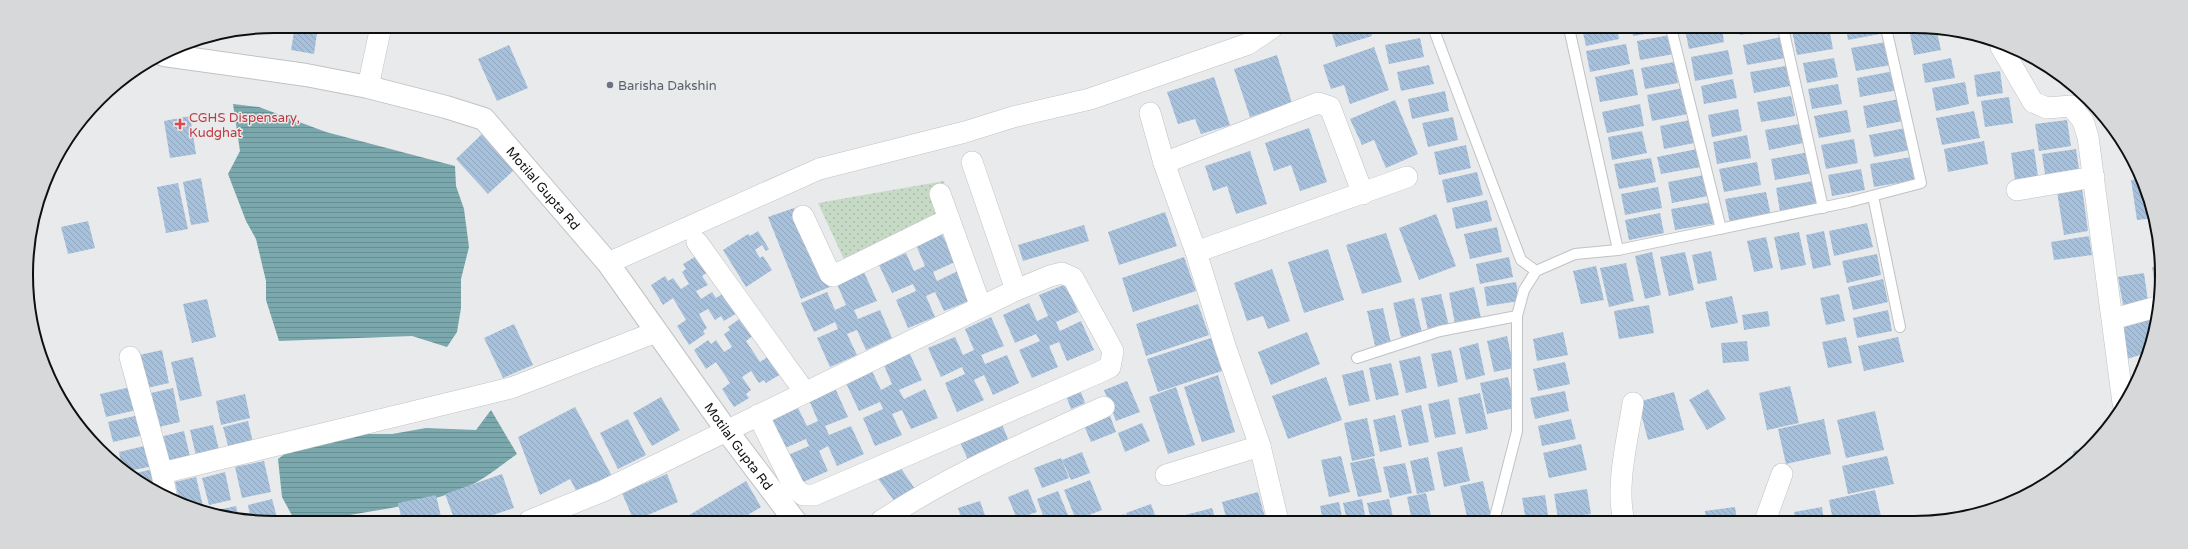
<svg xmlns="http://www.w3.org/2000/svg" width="2188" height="549" font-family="'Varela Round',sans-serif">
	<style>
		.grass { fill: url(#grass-dots) }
		.water { fill: url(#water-rules) }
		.building { fill: url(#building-back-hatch) }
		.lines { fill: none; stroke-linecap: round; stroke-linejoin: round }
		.service-casing { stroke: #c0c2c4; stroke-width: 12 }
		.minor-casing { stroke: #c0c2c4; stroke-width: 22 }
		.tertiary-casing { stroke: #c0c2c4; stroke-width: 24 }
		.service { stroke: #fff; stroke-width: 10 }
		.minor { stroke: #fff; stroke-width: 21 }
		.tertiary { stroke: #fff; stroke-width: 22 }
		.worship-dot { fill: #6b7280; stroke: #e9eaec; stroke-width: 1.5 }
		.health-dot { fill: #e0444e; stroke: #e9eaec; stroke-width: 1.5 }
		.labels { text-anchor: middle; stroke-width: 3; stroke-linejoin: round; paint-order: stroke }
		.worship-label { font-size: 13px; fill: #5b616d; stroke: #e9eaec; text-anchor: start }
		.health-label { font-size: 13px; fill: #be3a42; stroke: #e9eaec; text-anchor: start }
		.street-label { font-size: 13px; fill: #0e0f0f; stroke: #e9eaec }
		.rim { fill: none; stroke: #0e0f0f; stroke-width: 2 }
	</style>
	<defs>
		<pattern id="grass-dots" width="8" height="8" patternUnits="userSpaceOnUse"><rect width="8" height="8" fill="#c6dac6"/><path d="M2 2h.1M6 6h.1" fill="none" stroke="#a9baa9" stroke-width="1.8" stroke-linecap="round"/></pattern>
		<pattern id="water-rules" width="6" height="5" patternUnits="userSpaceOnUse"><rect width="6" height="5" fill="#7aa8ac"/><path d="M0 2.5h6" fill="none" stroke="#688f93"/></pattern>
		<pattern id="building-back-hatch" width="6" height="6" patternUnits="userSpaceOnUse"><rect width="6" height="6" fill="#a7c1dd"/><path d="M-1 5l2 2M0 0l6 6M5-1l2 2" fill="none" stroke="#8fa5bc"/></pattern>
	</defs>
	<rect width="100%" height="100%" fill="#e9eaec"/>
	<path class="grass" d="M944,181L953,226L848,268L818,203Z"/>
	<g class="water">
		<path d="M233,104L259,107L326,132L455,166L456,186L464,209L469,247L461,279V308L457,332L447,347L412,336L279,341L266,300V281L256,239L246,221L228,174L240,151Z"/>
		<path d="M491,410L517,454C504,463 491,474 477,482C436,503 389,508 344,516L334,521H295L282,497L278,459L299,443L360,434H392L426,428L476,430Z"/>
	</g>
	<g class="building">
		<path d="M295,26H318L314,54L291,50Z"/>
		<path d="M1330,27H1370L1372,36L1336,47Z"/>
		<path d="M1582,28H1617L1619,39L1586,46Z"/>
		<path d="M1632,28H1668V30L1633,36Z"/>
		<path d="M1695,28H1722L1724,42L1689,49L1685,30Z"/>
		<path d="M1739,28H1773V29L1740,35Z"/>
		<path d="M1805,28H1829L1833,49L1797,55L1792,30Z"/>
		<path d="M1846,28H1884L1885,33L1848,40Z"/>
		<path d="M1936,28L1941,50L1914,55L1910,34Z"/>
		<path d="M1670,35L1674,54L1640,60L1637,41Z"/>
		<path d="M1781,37L1785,58L1747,65L1743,45Z"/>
		<path d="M1420,38L1424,57L1389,64L1385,45Z"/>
		<path d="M1886,42L1891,65L1856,71L1851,48Z"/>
		<path d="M1626,44L1630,64L1590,72L1586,51Z"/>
		<path d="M509,45L528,88L497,101L478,59Z"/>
		<path d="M1374,47L1389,90L1350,104L1344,85L1331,89L1323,65Z"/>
		<path d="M1728,50L1733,74L1695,81L1691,57Z"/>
		<path d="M1277,55L1292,103L1250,117L1234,69Z"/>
		<path d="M1834,58L1838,77L1807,83L1803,63Z"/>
		<path d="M1951,58L1955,78L1925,83L1922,64Z"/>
		<path d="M1674,62L1678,83L1645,89L1641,68Z"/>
		<path d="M1429,65L1434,84L1401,91L1397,72Z"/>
		<path d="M1786,66L1790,86L1754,93L1750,72Z"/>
		<path d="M1633,69L1638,95L1600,102L1595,77Z"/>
		<path d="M1894,71L1898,90L1860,97L1857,78Z"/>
		<path d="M2000,71L2003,93L1977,97L1974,75Z"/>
		<path d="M1214,77L1230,125L1201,134L1195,119L1178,124L1167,92Z"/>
		<path d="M1733,79L1737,98L1704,104L1701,86Z"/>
		<path d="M1965,82L1969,104L1936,111L1932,88Z"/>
		<path d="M1838,84L1842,104L1812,109L1808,89Z"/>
		<path d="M1683,88L1688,114L1652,121L1647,95Z"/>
		<path d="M1445,91L1449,111L1412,119L1408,99Z"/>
		<path d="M1791,96L1795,116L1761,122L1757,102Z"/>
		<path d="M2009,97L2013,123L1985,127L1981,101Z"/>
		<path d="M1899,99L1903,121L1867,128L1863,106Z"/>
		<path d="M1395,100L1418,154L1386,168L1374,140L1362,145L1350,119Z"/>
		<path d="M1640,104L1644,126L1607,133L1602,112Z"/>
		<path d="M1738,109L1742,131L1712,137L1708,115Z"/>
		<path d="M1847,110L1851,132L1819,138L1814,116Z"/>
		<path d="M1974,111L1980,138L1942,145L1936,118Z"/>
		<path d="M190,116L196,154L170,158L164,121Z"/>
		<path d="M1453,117L1458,140L1428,147L1422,123Z"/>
		<path d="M1690,120L1694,143L1664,149L1660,126Z"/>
		<path d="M2067,120L2071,146L2039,151L2035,124Z"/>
		<path d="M1799,124L1803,143L1769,150L1765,130Z"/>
		<path d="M1309,128L1327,182L1300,191L1291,165L1274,171L1265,143Z"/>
		<path d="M1906,128L1910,150L1874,157L1869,135Z"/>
		<path d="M1642,131L1647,153L1612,160L1608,137Z"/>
		<path d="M482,134L514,170L488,194L456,159Z"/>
		<path d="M1747,135L1751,158L1717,164L1713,142Z"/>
		<path d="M1854,139L1858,163L1826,169L1821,145Z"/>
		<path d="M1984,141L1988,164L1948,172L1944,149Z"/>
		<path d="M1466,145L1471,168L1439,175L1434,152Z"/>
		<path d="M1697,149L1701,167L1661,174L1657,157Z"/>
		<path d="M2034,149L2039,183L2016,187L2011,153Z"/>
		<path d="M2076,149L2080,176L2046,181L2042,154Z"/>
		<path d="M1250,151L1267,204L1236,214L1227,186L1213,191L1205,166Z"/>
		<path d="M1809,152L1813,173L1775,180L1771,159Z"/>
		<path d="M1911,157L1915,180L1874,187L1870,164Z"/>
		<path d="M1651,158L1656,182L1619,189L1614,164Z"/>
		<path d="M1757,162L1761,185L1724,192L1719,169Z"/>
		<path d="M1861,169L1865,190L1832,196L1828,175Z"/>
		<path d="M1477,172L1483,195L1447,203L1442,180Z"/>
		<path d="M1704,175L1708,196L1672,203L1668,182Z"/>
		<path d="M201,178L209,222L191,225L183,182Z"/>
		<path d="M2138,179L2154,210V218L2137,220L2131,180Z"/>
		<path d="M1813,181L1817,204L1780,211L1776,188Z"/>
		<path d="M178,183L188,229L166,233L157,187Z"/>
		<path d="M1658,187L1662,208L1625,215L1621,194Z"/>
		<path d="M2082,188L2088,231L2064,235L2057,192Z"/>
		<path d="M1766,192L1771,216L1730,223L1725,199Z"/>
		<path d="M1487,200L1492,221L1456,229L1452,208Z"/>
		<path d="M1712,202L1717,223L1675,230L1671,209Z"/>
		<path d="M794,208L832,286L801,299L768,217Z"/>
		<path d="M1165,212L1177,246L1119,265L1108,232Z"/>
		<path d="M1660,213L1664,233L1629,240L1625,220Z"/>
		<path d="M1436,214L1456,266L1419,280L1399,228Z"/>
		<path d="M88,221L95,248L68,254L61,227Z"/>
		<path d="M1867,223L1873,247L1834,256L1829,231Z"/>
		<path d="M1084,225L1089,241L1023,261L1018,245Z"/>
		<path d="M1497,227L1502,252L1470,259L1464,234Z"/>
		<path d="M758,231L769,249L766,251L762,245L755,250L760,258L763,256L772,270L746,287L723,250L748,234L750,236Z"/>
		<path d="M1824,231L1831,265L1813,269L1806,235Z"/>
		<path d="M1799,232L1806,265L1781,270L1774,237Z"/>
		<path d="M1386,233L1402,282L1362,294L1346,245Z"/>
		<path d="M942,234L955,262L933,272L937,281L958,271L971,300L944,311L935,292L926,296L935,317L908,328L896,300L916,291L913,284L892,293L879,265L906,253L914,271L925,266L916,245Z"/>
		<path d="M2089,236L2092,255L2054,260L2051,242Z"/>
		<path d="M1766,237L1773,268L1754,272L1747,241Z"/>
		<path d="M1328,249L1344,300L1304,313L1288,262Z"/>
		<path d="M1711,251L1717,280L1698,284L1692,255Z"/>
		<path d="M1652,252L1661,295L1645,299L1635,256Z"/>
		<path d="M1685,252L1694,290L1669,296L1660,257Z"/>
		<path d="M1877,254L1881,275L1847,283L1842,261Z"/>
		<path d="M698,255L708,272L702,276L708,285L696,291L701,299L712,292L716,298L724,293L737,313L724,321L721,316L715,320L708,309L699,314L707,328L703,331L705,334L689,345L677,326L686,320L673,298L663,305L651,285L665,276L668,281L673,278L681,289L689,284L682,272L686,269L683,264Z"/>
		<path d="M1184,257L1196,291L1133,312L1122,278Z"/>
		<path d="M1509,257L1513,277L1480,284L1476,264Z"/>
		<path d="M1626,263L1634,301L1609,307L1600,268Z"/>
		<path d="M1596,266L1604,300L1581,304L1573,271Z"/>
		<path d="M2157,266L2159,299H2157L2152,267Z"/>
		<path d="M1272,269L1290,321L1268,329L1263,316L1247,321L1234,283Z"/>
		<path d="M864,272L877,301L854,310L858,319L880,310L892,338L866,350L857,330L847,334L857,355L830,367L817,338L838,329L835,322L814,332L801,303L827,292L835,310L846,305L837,284Z"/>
		<path d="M2144,273L2148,301L2123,305L2118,277Z"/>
		<path d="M1883,279L1888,302L1853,310L1848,287Z"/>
		<path d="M1516,282L1519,301L1487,306L1484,287Z"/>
		<path d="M1066,284L1078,312L1056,322L1060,331L1081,321L1094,350L1067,361L1059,342L1049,346L1058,367L1032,378L1019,350L1040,341L1036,334L1015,343L1003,315L1029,303L1037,321L1048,316L1039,295Z"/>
		<path d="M1474,287L1481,318L1455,324L1449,293Z"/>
		<path d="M1441,294L1449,326L1428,331L1421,298Z"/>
		<path d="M1839,294L1845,321L1826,325L1820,298Z"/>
		<path d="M1732,296L1738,323L1711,328L1705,302Z"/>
		<path d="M1414,298L1422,333L1401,337L1393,303Z"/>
		<path d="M207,299L216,337L192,343L183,304Z"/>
		<path d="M1198,304L1209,335L1146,356L1136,324Z"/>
		<path d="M1649,305L1654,333L1619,339L1614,311Z"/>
		<path d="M1383,308L1391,343L1375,346L1367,311Z"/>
		<path d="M1888,310L1892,331L1857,338L1853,318Z"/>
		<path d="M1768,311L1770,326L1744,330L1742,315Z"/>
		<path d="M2157,316L2146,353L2127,359L2118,327Z"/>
		<path d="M742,317L754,335L746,341L760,362L769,356L781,374L766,383L764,380L759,383L751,371L742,377L751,390L746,394L749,398L734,407L722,389L730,383L716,362L706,369L694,350L708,340L711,344L716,340L724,352L732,347L724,334L730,330L728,327Z"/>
		<path d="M991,317L1004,346L981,355L985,364L1007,355L1019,383L993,395L984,375L974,380L984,400L957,412L945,383L965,374L962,367L941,377L928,348L955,337L963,355L974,350L965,329Z"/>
		<path d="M514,324L533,365L503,378L484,338Z"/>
		<path d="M1307,332L1320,364L1271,385L1258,352Z"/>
		<path d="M1563,332L1568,355L1537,361L1533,339Z"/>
		<path d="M1507,336L1514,368L1494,372L1487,341Z"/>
		<path d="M1846,337L1852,363L1828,368L1822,342Z"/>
		<path d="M1898,337L1904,362L1864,371L1858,346Z"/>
		<path d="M1211,338L1222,371L1158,392L1147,359Z"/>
		<path d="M1747,341L1749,361L1723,363L1721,343Z"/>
		<path d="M1478,343L1485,375L1466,380L1459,348Z"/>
		<path d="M162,350L169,383L147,388L139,355Z"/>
		<path d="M1451,350L1458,382L1438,387L1431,354Z"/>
		<path d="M909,352L922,380L899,390L904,399L925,389L938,418L911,429L902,410L892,414L902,435L875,446L863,418L883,409L880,402L859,411L846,383L872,371L881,390L892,384L883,363Z"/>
		<path d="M1420,356L1427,388L1406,393L1399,361Z"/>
		<path d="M193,357L202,396L180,401L171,362Z"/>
		<path d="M1565,362L1570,384L1538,391L1533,369Z"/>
		<path d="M1391,363L1399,395L1376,400L1369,368Z"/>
		<path d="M1363,370L1370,401L1349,406L1342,375Z"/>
		<path d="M1218,375L1235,432L1202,442L1184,387Z"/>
		<path d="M1326,377L1342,420L1288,439L1272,396Z"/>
		<path d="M1508,377L1515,408L1487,414L1480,383Z"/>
		<path d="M1127,381L1140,412L1116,421L1104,390Z"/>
		<path d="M135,386L141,409L106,417L100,394Z"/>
		<path d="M1790,386L1799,423L1767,430L1759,393Z"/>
		<path d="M1079,387L1085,403L1071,409L1065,393Z"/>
		<path d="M1176,387L1195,445L1168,454L1149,397Z"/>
		<path d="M173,388L180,422L159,427L151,393Z"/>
		<path d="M835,388L848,417L825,426L829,435L851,426L864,454L837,466L828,446L819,451L828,471L801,483L788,455L809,446L806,439L785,448L772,419L798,408L807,426L818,421L809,400Z"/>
		<path d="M1708,389L1726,419L1707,430L1689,400Z"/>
		<path d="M1565,391L1569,411L1535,419L1530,398Z"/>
		<path d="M1674,392L1684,430L1648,440L1638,402Z"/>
		<path d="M1480,393L1488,429L1466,434L1458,398Z"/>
		<path d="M245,394L250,418L221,425L216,401Z"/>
		<path d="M661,397L680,430L652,446L633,413Z"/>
		<path d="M1449,399L1456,434L1435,438L1428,404Z"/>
		<path d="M1421,405L1429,442L1409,446L1401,410Z"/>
		<path d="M575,407L614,480L580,498L570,479L540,495L518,437Z"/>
		<path d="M1875,411L1884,450L1846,458L1837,420Z"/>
		<path d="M1109,413L1116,432L1091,442L1083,423Z"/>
		<path d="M144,414L148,434L113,442L108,422Z"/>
		<path d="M1395,415L1402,447L1380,452L1373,420Z"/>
		<path d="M1367,418L1375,456L1352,461L1344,423Z"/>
		<path d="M628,419L646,455L618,469L600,433Z"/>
		<path d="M1571,419L1576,439L1542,446L1538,426Z"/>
		<path d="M1824,419L1831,454L1786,464L1778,429Z"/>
		<path d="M248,421L254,447L230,453L223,427Z"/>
		<path d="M1001,422L1010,444L969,462L959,440Z"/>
		<path d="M1142,423L1150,441L1125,452L1118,433Z"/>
		<path d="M213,425L220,454L197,460L190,430Z"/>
		<path d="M184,431L191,461L167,466L160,437Z"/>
		<path d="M153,444L158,465L129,471L121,464L119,452Z"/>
		<path d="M1581,444L1587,470L1549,478L1543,453Z"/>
		<path d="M1462,447L1470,481L1444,487L1437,452Z"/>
		<path d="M2091,448L2089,450L2075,461L2073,451Z"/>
		<path d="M1082,452L1090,473L1071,480L1062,460Z"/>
		<path d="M1341,456L1350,492L1329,497L1321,460Z"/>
		<path d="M1887,456L1894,484L1848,494L1842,466Z"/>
		<path d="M1428,457L1435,490L1417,494L1410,461Z"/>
		<path d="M1061,458L1069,478L1042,488L1034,468Z"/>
		<path d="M1374,458L1382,492L1358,497L1350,463Z"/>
		<path d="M264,461L271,492L242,498L235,467Z"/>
		<path d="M1405,463L1412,493L1390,498L1383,467Z"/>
		<path d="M898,464L915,489L895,502L876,476Z"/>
		<path d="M157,468L163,494L150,490L132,474Z"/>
		<path d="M225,472L231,500L209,505L202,478Z"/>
		<path d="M502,474L514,508L476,521H455L445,494Z"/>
		<path d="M667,474L678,502L634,521L622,493Z"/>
		<path d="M196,477L203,506H199L179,499L175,482Z"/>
		<path d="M1090,480L1102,510L1076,520L1064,490Z"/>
		<path d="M746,481L761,507L738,521H689L686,517Z"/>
		<path d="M1483,481L1491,516L1468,521L1460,486Z"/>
		<path d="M1028,489L1037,512L1017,519L1008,497Z"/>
		<path d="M1587,489L1591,514L1558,519L1554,494Z"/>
		<path d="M1875,490L1882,521H1833L1829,500Z"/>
		<path d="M1058,491L1070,520L1045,521L1037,499Z"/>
		<path d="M1258,492L1266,521H1227L1222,502Z"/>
		<path d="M1426,493L1432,521H1412L1407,497Z"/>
		<path d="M436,495L442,521H402L398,503Z"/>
		<path d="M1545,495L1549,521H1526L1522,498Z"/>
		<path d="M272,499L278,521H251L248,505Z"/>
		<path d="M1362,499L1366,521H1347L1343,503Z"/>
		<path d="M1389,499L1394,521H1371L1367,503Z"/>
		<path d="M980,501L987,521H962L958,508Z"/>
		<path d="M1339,502L1343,521H1323L1320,506Z"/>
		<path d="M1151,504L1157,521H1129L1126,513Z"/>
		<path d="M236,506L240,520L213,511Z"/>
		<path d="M1735,507L1737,521H1706L1705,511Z"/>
		<path d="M1822,507L1824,521H1795L1794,512Z"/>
		<path d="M1212,508L1216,521H1175L1174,518Z"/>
		<path d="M1124,514L1127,521H1108Z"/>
		<path d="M1698,516L1699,521H1682V520Z"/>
	</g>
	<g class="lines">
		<g class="service-casing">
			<g id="service">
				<path d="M1569,28L1618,250"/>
				<path d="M1671,28L1721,229"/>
				<path d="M1783,28L1823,208"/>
				<path d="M1434,30L1521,260L1536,271"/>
				<path d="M1873,196L1900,327"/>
				<path d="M1357,358L1440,331L1517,316"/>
				<path d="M1494,521L1517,431V316L1524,290L1536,271L1575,254L1618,250L1849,202L1921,183L1886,28"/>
			</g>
		</g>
		<g class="minor-casing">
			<g id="minor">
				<path d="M2001,47L2033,102L2047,108L2071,106L2083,121L2088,137L2123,403"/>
				<path d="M368,87L381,26"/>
				<path d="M1150,113L1164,163L1196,252L1225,346L1260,446L1278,521"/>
				<path d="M972,162L1016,290"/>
				<path d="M1164,163L1318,103L1330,107L1363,194"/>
				<path d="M2017,190L2094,177"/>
				<path d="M940,194L981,307"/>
				<path d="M803,216L830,274L833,276L949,219"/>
				<path d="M697,242L804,391"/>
				<path d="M1196,252L1407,177"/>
				<path d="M608,263L819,169L965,132L1013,117L1090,99L1248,44L1273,27"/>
				<path d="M2113,319L2160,306"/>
				<path d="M130,357L162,473L511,388L656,332"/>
				<path d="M162,473L166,495"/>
				<path d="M1166,475L1260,446"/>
				<path d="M529,521L603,491L1016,290L1050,276L1062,273L1073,278L1113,351L1110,367L1100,372L814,495H803L794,487L758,415"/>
				<path d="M881,521C951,474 1028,442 1104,407"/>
				<path d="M1624,521C1615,486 1628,438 1633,403"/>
				<path d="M1765,521L1782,474"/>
			</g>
		</g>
		<g class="tertiary-casing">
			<g id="tertiary">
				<path id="s1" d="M164,55L306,75L368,87L446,107L484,119L608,263L727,431L795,521"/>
			</g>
		</g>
		<use href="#service" class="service"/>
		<use href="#minor" class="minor"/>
		<use href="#tertiary" class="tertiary"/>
	</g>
	<circle class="worship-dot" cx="610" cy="85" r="4"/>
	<path class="health-dot" d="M178 118h4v4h4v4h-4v4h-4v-4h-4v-4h4z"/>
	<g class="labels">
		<g class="worship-label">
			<text x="618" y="90">Barisha Dakshin</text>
		</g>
		<g class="health-label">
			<text x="189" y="122">CGHS Dispensary,<tspan x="189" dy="15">Kudghat</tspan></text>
		</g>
		<g class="street-label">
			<text dy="5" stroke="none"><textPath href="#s1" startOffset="418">Motilal Gupta Rd</textPath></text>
			<text dy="5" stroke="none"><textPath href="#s1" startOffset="742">Motilal Gupta Rd</textPath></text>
		</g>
	</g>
	<path d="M0 0H2188V549H0ZM274 33H1914A241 241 0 0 1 2155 274V275A241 241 0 0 1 1914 516H274A241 241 0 0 1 33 275V274A241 241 0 0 1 274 33Z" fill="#d7d8da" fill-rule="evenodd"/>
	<path class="rim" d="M274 33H1914A241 241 0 0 1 2155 274V275A241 241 0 0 1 1914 516H274A241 241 0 0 1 33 275V274A241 241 0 0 1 274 33Z"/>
</svg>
